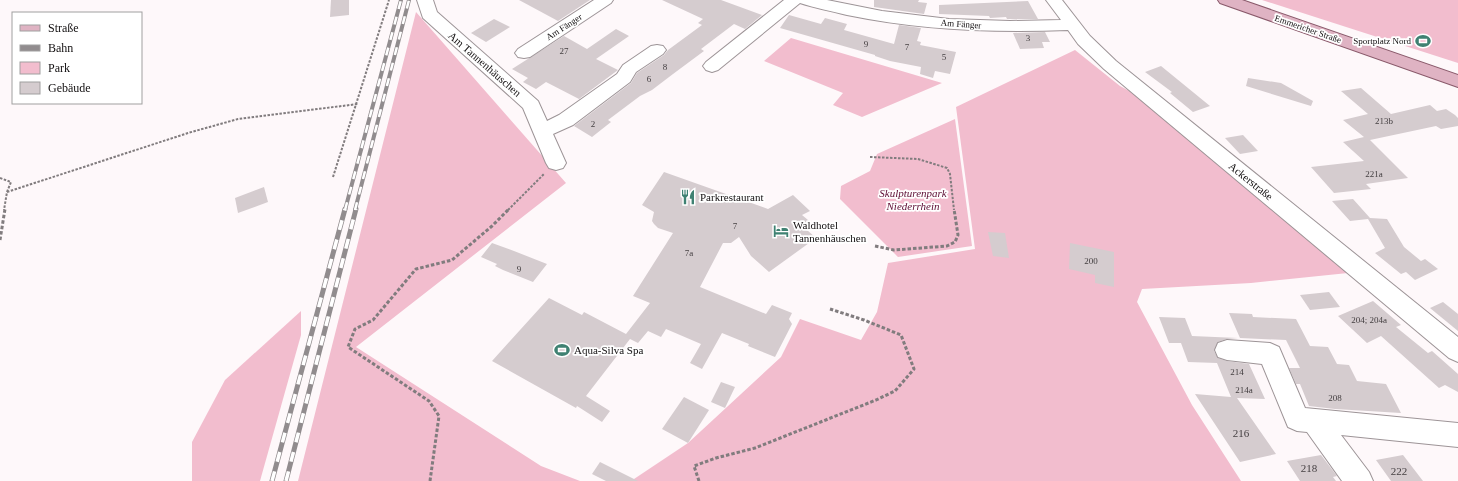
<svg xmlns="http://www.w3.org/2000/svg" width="1458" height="481" font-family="Georgia,serif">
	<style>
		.green { fill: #f2bdce }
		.building { fill: #d5cccf }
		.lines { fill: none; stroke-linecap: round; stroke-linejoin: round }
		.minor-casing { stroke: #9d9497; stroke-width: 2 }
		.major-casing { stroke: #89596a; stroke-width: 2 }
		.path-far1 { stroke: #817c7e; stroke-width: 2; stroke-dasharray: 2.5 1.5; stroke-linecap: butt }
		.path { stroke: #817c7e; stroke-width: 3; stroke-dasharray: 3.5 2; stroke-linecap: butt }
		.minor { fill: #fff; fill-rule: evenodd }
		.major { fill: #dfb3c3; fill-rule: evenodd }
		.rail-far1-casing { stroke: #918c8e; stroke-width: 4 }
		.rail-casing { stroke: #918c8e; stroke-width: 5 }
		.rail-far1 { stroke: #fff; stroke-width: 2.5; stroke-dasharray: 8; stroke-linecap: butt }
		.rail { stroke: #fff; stroke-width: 3.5; stroke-dasharray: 10; stroke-linecap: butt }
		.labels { text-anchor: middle; stroke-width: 3.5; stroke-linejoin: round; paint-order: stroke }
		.far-street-label { font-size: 9px; fill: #120f10; stroke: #fff }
		.number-label { font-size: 9px; fill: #433e40 }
		.far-poi-label { font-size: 9px; fill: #120f10; stroke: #fff; text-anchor: end }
		.street-label { font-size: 11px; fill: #120f10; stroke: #fff }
		.park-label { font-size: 11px; font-style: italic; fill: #5c0c33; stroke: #fff }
		.poi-label { font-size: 11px; fill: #120f10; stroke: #fff; text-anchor: start }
		.near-number-label { font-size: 11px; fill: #433e40 }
	</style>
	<rect width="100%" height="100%" fill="#fef8fa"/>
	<g class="green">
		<path d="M1262,0H1458V63Z"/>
		<path d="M416,12L566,183L356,347L541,466L580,481H298Z"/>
		<path d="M791,38L942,83L862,117L833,105L843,93L764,61Z"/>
		<path d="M1075,50L1120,86L1135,94L1348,273L1251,283L1142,289L1137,302L1192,405L1241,481H631L688,443L781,357L800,319L861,340L877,312L888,263L975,249L956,107Z"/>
		<path d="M955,119L972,246L898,257L840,199L841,186L870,171L877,154Z"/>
		<path d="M301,311V335L260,481H192V442L225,380Z"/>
	</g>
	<g class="building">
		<path d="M331,0H349V15L330,17Z"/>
		<path d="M519,0H590L558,21Z"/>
		<path d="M662,0H721L762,15L745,29L734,24L701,49L704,51L673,74L652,90L640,96L608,120L611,122L592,137L574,126L631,83L637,73L664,55L668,50L702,25L698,23L703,19Z"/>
		<path d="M874,0H919L918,2L927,3L924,14L874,7Z"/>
		<path d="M1028,1L1038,19H1007L1006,17L990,18L989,16L939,14V5Z"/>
		<path d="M789,15L821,24L825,18L847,24L844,30L894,44L899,25L921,28L917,41L921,42L920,45L956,52L950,74L935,71L933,78L920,74L921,67L890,61L875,56V55L780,28Z"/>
		<path d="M494,19L510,27L486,42L471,33Z"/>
		<path d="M616,29L629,36L596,59L618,70L579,99L546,82L536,89L523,82L528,78L512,69L564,36L587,49Z"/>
		<path d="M1045,32L1050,42H1042L1044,48L1020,49L1013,33Z"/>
		<path d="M1161,66L1210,106L1193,112L1170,93L1172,92L1145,72Z"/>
		<path d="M1248,78L1281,83L1313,101L1311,106L1246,86Z"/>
		<path d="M1361,88L1391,114L1430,105L1437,111L1446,109L1455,115L1458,118V126L1441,129L1436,126L1370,140L1408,178L1366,184L1371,189L1334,193L1311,167L1364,161L1343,142L1364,137L1343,120L1368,114L1341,91Z"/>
		<path d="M1243,135L1258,151L1240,154L1225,138Z"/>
		<path d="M664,172L768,209L793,195L810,211L802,215L814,225L807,230L816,238L769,272L751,256L739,237L731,243H723L700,287L766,314L772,305L792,313L789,319L792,324L775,357L748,346L749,344L722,333L702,369L690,363L701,344L666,329L661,337L648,331L638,343L630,339L586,396L610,411L602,422L577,406L576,408L492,361L549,298L582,315L584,312L626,334L650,303L633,296L673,233L658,228L654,224L652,221L654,212L642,205Z"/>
		<path d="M264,187L268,202L238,213L235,198Z"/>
		<path d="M1353,199L1370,218L1387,219L1404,247L1421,261L1425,259L1438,269L1415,280L1406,272L1401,274L1375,253L1385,248L1368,219L1350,221L1332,201Z"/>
		<path d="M988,232L1005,233L1009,258L993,256Z"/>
		<path d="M492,243L514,251L547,264L533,282L503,270L495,266L497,264L481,257Z"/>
		<path d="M1070,243L1114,252V287L1095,283V275L1069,269Z"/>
		<path d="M1329,292L1340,307L1310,310L1300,295Z"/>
		<path d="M1373,301L1401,325L1396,327L1428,353L1432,351L1458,374V392L1445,385L1439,388L1381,336L1367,343L1338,316Z"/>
		<path d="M1443,302L1458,314V331L1430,308Z"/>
		<path d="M1229,313L1252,314L1253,317L1296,319L1310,346L1328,347L1337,364L1349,365L1357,381L1386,384L1401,413L1335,409L1309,406L1300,384H1296L1289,368H1300L1286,340L1240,338Z"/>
		<path d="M1159,317L1185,318L1192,336L1238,338L1227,339L1218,342L1214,351L1218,358L1227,361L1249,364L1265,399L1237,398L1276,454L1240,462L1195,394L1231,397L1217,363L1188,362L1181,343H1169Z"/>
		<path d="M721,382L735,387L725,408L711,402Z"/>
		<path d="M684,397L709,410L688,443L662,429Z"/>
		<path d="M1321,455L1337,476L1333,477L1336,481H1300L1287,461Z"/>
		<path d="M1403,455L1423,481H1391L1376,460Z"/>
		<path d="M600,462L638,481H606L592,474Z"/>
	</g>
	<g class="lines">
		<g class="minor-casing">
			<g id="minor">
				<path d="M417,0H433L437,12L538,101L547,121L559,115L617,74L623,65L651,46L657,45L663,46L666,50L663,54L636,72L630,82L573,125L553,134L566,163L563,168L556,170L549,168L546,163L523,108L423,18Z"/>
				<path d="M594,0H613L611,3L530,57L524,58L518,57L515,53L518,49Z"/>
				<path d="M784,0H827L882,11L949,19L1010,21L1061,20L1046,0H1062L1090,36L1116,61L1458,337V362L1449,358L1104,69L1078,44L1068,30C994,33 920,30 847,15C832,11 815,8 800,3L718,70L712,72L706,70L703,66L706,62Z"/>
				<path d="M1227,340L1270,343L1279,347L1305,408L1458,423V447L1341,435L1369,472L1373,481H1342L1307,432L1297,431L1288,427L1262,364L1227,360L1218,357L1215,350L1218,343Z"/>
			</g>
		</g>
		<g class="major-casing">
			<path id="major" d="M1218,0H1242L1458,75V87L1220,3Z"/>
		</g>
		<g class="path-far1">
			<path d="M870,157L918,159L947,168L950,174L954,210"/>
			<path d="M333,177L389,0"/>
			<path d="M0,178L11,182L7,192L4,210"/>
			<path d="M7,192L188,133L238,119L358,104"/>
			<path d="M508,210L544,174"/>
		</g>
		<g class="path">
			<path d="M0,240L5,209"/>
			<path d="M875,246L894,250L947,246L955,242L958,235L954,209"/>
			<path d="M430,481L439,416L429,401L348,347L355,329L373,320L416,269L452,260L492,226L509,209"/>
			<path d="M699,481L694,466L716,458L755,448L876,400L895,391L914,369L901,335L864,320L830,309"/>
		</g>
		<use href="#minor" class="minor"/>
		<use href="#major" class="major"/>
		<g class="rail-far1-casing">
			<g id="rail-far1">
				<path d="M345,210L401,0"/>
				<path d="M355,210L409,0"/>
			</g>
		</g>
		<g class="rail-casing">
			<g id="rail">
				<path d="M272,481L345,209"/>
				<path d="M286,481L356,209"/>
			</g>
		</g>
		<use href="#rail-far1" class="rail-far1"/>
		<use href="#rail" class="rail"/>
	</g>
	<defs>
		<g id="stadium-bare" transform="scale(1.2)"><path d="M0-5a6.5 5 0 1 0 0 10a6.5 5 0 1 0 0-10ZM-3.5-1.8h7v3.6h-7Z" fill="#3f8172" stroke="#fff" stroke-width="2.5" paint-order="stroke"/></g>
		<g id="restaurant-bare" transform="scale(1.2)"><path d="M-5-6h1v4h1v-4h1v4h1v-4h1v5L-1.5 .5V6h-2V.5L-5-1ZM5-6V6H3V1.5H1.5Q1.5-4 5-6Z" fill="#3f8172" stroke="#fff" stroke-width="2.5" paint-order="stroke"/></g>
		<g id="hotel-bare" transform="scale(1.2)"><path d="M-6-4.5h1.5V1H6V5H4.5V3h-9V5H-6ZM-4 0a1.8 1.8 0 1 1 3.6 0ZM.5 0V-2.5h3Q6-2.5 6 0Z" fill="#3f8172" stroke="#fff" stroke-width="2.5" paint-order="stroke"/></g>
	</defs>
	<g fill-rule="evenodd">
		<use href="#stadium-bare" x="1423" y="41"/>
		<use href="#restaurant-bare" x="688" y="197"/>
		<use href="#hotel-bare" x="781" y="231"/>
		<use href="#stadium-bare" x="562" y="350"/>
	</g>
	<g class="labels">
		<g class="far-street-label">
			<text transform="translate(961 24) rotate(4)" y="3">Am Fänger</text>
			<text transform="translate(564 27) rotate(-33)" y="3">Am Fänger</text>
			<text transform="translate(1308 29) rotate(19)" y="3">Emmericher Straße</text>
		</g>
		<g class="number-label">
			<text x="1028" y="41">3</text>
			<text x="866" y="47">9</text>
			<text x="907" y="50">7</text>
			<text x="564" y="54">27</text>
			<text x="944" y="60">5</text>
			<text x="665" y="70">8</text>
			<text x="649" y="82">6</text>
			<text x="1384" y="124">213b</text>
			<text x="593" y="127">2</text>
			<text x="1374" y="177">221a</text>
			<text x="735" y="229">7</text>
			<text x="689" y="256">7a</text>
			<text x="1091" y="264">200</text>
			<text x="519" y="272">9</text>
			<text x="1369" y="323">204; 204a</text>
			<text x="1237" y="375">214</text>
			<text x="1244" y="393">214a</text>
			<text x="1335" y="401">208</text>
		</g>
		<g class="far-poi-label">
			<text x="1411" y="44">Sportplatz Nord</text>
		</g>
		<g class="street-label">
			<text transform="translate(485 64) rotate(41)" y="4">Am Tannenhäuschen</text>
			<text transform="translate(1251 181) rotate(39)" y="4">Ackerstraße</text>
		</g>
		<g class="park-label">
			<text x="913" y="197">Skulpturenpark<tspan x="913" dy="13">Niederrhein</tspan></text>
		</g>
		<g class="poi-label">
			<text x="700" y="201">Parkrestaurant</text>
			<text x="793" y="229">Waldhotel<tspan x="793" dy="13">Tannenhäuschen</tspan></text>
			<text x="574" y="354">Aqua-Silva Spa</text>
		</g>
		<g class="near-number-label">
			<text x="1241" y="437">216</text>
			<text x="1309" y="472">218</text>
			<text x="1399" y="475">222</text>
		</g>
	</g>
	<rect x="12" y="12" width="130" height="92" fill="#ffffff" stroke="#a09f9f"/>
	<rect x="20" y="25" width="20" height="6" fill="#dfb3c3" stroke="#a09f9f"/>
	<text x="48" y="32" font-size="12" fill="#120f10">Straße</text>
	<rect x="20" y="45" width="20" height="6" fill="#918c8e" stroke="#a09f9f"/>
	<text x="48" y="52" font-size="12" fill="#120f10">Bahn</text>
	<rect x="20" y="62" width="20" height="12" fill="#f2bdce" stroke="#a09f9f"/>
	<text x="48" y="72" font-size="12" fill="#120f10">Park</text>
	<rect x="20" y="82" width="20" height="12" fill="#d5cccf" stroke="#a09f9f"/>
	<text x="48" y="92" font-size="12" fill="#120f10">Gebäude</text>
</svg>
